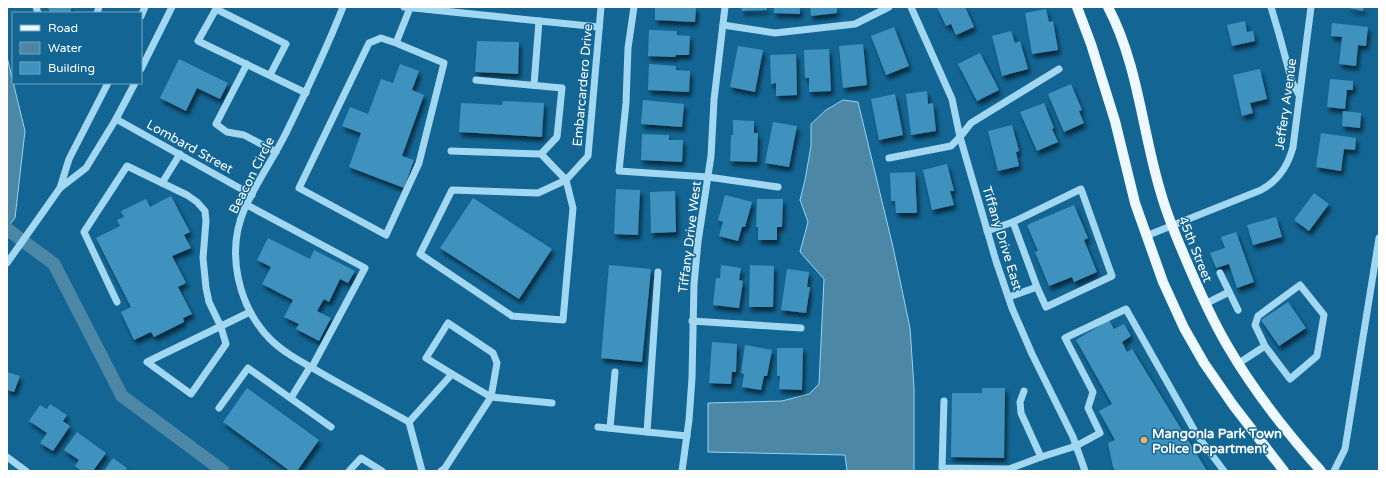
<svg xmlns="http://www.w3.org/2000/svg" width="1386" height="478" font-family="'Varela Round',sans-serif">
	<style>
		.water { fill: #4c87a6; stroke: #94d5f5 }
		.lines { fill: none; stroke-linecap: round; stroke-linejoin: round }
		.canal { stroke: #4c87a6; stroke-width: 13 }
		.building { fill: #4092be; filter: url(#shadow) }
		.minor { stroke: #a2d7f2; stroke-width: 7 }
		.major { stroke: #edf8ff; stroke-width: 10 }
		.poi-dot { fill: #ffb263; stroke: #136694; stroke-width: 1.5 }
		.labels { text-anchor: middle; stroke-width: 3; stroke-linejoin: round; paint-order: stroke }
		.street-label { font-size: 13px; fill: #fff; stroke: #136694 }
		.poi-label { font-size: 13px; font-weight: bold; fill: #fff; stroke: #136694; text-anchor: start }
	</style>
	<defs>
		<filter id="shadow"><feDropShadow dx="2.5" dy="4.5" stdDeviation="2" flood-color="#0009"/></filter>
	</defs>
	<rect width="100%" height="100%" fill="#136694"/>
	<g class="water">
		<path d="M7,57L25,131L15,218L7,228Z"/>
		<path d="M843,100L858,102L893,247L910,328L914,387V471H847L845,455L708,452V403L782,401L809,394L819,384L824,279L800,252L808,222L800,200L805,180L811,146V124L826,110Z"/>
	</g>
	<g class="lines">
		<path class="canal" d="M7,229L54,264L122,396L223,471"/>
	</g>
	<g class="building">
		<path d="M48,7H71V13H50Z"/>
		<path d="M655,7H696L695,22L655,20Z"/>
		<path d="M741,7H767V10L742,11Z"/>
		<path d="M774,7H800V14L774,13Z"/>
		<path d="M810,7H837V13L811,16Z"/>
		<path d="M937,7H965L974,27L956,35L951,24L946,26Z"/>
		<path d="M1344,7H1364L1363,11Z"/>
		<path d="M1046,9L1049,22L1053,21L1058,50L1032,54L1025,13Z"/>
		<path d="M1245,21L1247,32L1253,31L1255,41L1232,46L1227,25Z"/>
		<path d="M1332,23L1368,27L1366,46L1358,45L1356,66L1339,64L1342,37L1331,36Z"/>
		<path d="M894,27L909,66L886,75L871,36Z"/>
		<path d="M649,30L677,31V35L690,36L689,55H676L675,57L648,56Z"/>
		<path d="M1011,31L1015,43L1020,41L1028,69L1002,76L992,36Z"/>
		<path d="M477,41L519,42L518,74L475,72Z"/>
		<path d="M863,44L867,85L843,88L839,46Z"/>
		<path d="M738,46L763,50L755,92L730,87Z"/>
		<path d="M829,49L831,91L809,92V78H805L804,50Z"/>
		<path d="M980,53L999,90L977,101L958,64Z"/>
		<path d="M796,54L797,95L776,96V83L771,84L770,55Z"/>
		<path d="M179,59L228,83L220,99L197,88L186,111L160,98Z"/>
		<path d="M400,64L419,71L412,90L424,95L402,156L414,160L404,188L349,167L361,133L342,126L350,107L368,114L381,79L393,83Z"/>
		<path d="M649,64L676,66V70L690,71L689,92L648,90Z"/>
		<path d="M1260,69L1267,99L1250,103L1253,113L1242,116L1233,75Z"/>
		<path d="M1330,79L1353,81V90H1347L1345,109L1327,107Z"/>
		<path d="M1071,84L1082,110L1079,111L1084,123L1064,132L1048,94Z"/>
		<path d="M927,91L928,104L933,103L936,131L911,135L906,94Z"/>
		<path d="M895,94L903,135L879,140L871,99Z"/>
		<path d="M643,100L684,104L682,127L641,124Z"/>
		<path d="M503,101L544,103L542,137L459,132L461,103L502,105Z"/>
		<path d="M1044,103L1054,128L1052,129L1058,142L1037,151L1020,112Z"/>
		<path d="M1343,111L1361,113L1360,128L1342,126Z"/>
		<path d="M733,120L754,121V133H758L757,162L730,161L731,135H733Z"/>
		<path d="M773,122L797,126L789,167L765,163Z"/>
		<path d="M1012,125L1019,151L1016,152L1019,166L998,171L988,131Z"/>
		<path d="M1321,133L1356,138L1355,150L1344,149L1341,171L1316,167Z"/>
		<path d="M642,134L669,135V140H683L682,162L641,160Z"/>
		<path d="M947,164L954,191H950L954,205L932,210L923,170Z"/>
		<path d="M915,172L917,213H896L895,201H891L890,173Z"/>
		<path d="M616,189L640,190L638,235L614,234Z"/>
		<path d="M675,191L676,232L651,233L650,192Z"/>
		<path d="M1314,193L1329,204L1309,231L1294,220Z"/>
		<path d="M725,195L752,202L745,227H742L738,241L719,236L723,222L718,220Z"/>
		<path d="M171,196L190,232L184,235L191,248L172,256L186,283L178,287L192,314L183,318L184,322L154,337L151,332L134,340L121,312L131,307L96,238L120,226L117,220L124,217L121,211L146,199L150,207Z"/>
		<path d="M473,198L552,249L519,299L440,248Z"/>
		<path d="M757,199H783L782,227H777V240H758V227H756Z"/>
		<path d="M1074,205L1088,238L1084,240L1097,272L1074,282L1072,277L1049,286L1035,252L1038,251L1027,225Z"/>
		<path d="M1276,217L1282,237L1253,245L1247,225Z"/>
		<path d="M1236,232L1254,282L1237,288L1229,264L1216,268L1210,253L1225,248L1221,237Z"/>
		<path d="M268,238L310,259L314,250L355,271L348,283L340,279L329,302L324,299L317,311L331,318L319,341L296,329L299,324L284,317L293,300L262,284L271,267L257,260Z"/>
		<path d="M609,265L651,269L642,362L601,358Z"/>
		<path d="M721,265L741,268L739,280L743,281L739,308L713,305L716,278H720Z"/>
		<path d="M750,265L774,266L773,307H749Z"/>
		<path d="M787,269L809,272L807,287H810L806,313L781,310Z"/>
		<path d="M1288,302L1306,328L1279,346L1261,320Z"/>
		<path d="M1109,320L1114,329L1124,324L1131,336L1122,342L1127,352L1132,349L1207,471H1115L1113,467L1108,443L1115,440L1099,411L1112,404L1076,340Z"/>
		<path d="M712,342L737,344L736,372H732L731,384L709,383Z"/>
		<path d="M745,345L772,350L767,376H764L761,390L742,387L744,374L741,373Z"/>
		<path d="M777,348H803L802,390L779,389L780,376H777Z"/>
		<path d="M7,372L20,376L14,392L7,390Z"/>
		<path d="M247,388L319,440L297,471H290L223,422Z"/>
		<path d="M982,388H1005L1004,458L951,457L952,393H982Z"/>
		<path d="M50,404L67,415L63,421L70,426L53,451L40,443L47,433L29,421L40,405L47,409Z"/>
		<path d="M77,432L106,453L93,471H81L75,466L79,460L64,450Z"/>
		<path d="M113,458L127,468L126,471H104Z"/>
	</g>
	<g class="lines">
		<g class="minor">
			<path d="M36,7L38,13"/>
			<path d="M343,7C326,50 306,92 286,133C273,159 256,183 244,210C226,253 238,306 270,339C286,355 308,365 328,377C355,392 382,407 409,422"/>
			<path d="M404,7L599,27"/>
			<path d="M634,7L628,48L626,103L619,171L708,177L778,187"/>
			<path d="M911,7L952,99L960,137L996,261L1012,308L1032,354L1073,437L1085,471"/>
			<path d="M1271,7L1279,34L1292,82L1299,95"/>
			<path d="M97,13L99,7"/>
			<path d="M141,16L145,7"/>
			<path d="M723,25L775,33L855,24L889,7"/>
			<path d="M396,43L444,63L419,163L386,235L299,188L369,43L381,38L396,43L410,8"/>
			<path d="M247,64L216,124L227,132L244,135L276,152"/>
			<path d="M141,69L172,7"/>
			<path d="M270,75L286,44L216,9L198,41L306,93"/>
			<path d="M476,80L562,88L557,137L541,154"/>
			<path d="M534,85L539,21"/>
			<path d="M116,119L252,195"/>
			<path d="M451,151L541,154L566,180L588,156L601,7"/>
			<path d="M889,158L951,146L960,137L971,123L1059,69"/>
			<path d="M566,180L573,208L563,320L512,316L420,254L452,190L538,193Z"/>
			<path d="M162,183L180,154"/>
			<path d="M60,188L69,159L108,83"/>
			<path d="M247,205L365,268L312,367"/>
			<path d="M987,231L1013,222"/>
			<path d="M1146,236L1261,190C1279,180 1288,166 1293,147L1311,7"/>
			<path d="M7,263L60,188L86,168L116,119L135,83"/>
			<path d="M658,272L647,432L687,436"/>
			<path d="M1220,273L1238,310"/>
			<path d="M1009,297L1037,287L1046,307L1112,276L1081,189L1013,222L1037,287"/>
			<path d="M117,302L84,232L127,166L187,195L197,202L205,211L206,221L203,258L206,288L209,302L221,327L226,344L191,394L147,362L250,312"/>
			<path d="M1205,304L1229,292"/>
			<path d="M692,321L801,328"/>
			<path d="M1239,363L1265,346L1290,379L1317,356L1324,315L1300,285L1258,316L1255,325L1265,346"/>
			<path d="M452,374L426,358L448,323L493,353L497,363L491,397L552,403"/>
			<path d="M1024,391L1020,402L1021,413L1041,457L1076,446L1100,433L1088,408L1093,392L1065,338L1126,309L1197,435L1224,471"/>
			<path d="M291,398L310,367"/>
			<path d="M944,401L942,468L1009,469L1041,457"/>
			<path d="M219,408L248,368L331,427"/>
			<path d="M409,422L452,374L491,397L445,468L441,471"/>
			<path d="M409,422L422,471"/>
			<path d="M598,427L647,432"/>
			<path d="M610,428L615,372"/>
			<path d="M7,457L26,471"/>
			<path d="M349,471L361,458L382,471"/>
			<path d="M682,471L689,420L692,378L694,284L698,242L711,156L714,100L725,7"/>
			<path d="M1334,471L1345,449L1379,238"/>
		</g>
		<g class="major">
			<path d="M1077,7L1091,44L1115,121L1135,203L1163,282L1184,328L1204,363L1233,405L1284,471"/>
			<path d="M1108,7C1138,64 1142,130 1160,190C1166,212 1175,234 1184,255C1197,286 1210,316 1227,345C1253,390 1287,433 1321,471"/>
		</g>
	</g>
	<circle class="poi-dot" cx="1144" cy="440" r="4"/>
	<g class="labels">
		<g class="street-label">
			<text transform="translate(582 85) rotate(-85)" y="5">Embarcardero Drive</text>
			<text transform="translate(1285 104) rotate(-82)" y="5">Jeffery Avenue</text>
			<text transform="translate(190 146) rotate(29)" y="5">Lombard Street</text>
			<text transform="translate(251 175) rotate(-63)" y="5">Beacon Circle</text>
			<text transform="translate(689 237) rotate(-83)" y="5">Tiffany Drive West</text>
			<text transform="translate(1003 238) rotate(73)" y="5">Tiffany Drive East</text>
			<text transform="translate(1196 249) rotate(68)" y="5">45th Street</text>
		</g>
		<g class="poi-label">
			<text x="1152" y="438">Mangonia Park Town<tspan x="1152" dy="15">Police Department</tspan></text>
		</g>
	</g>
	<rect width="1386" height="478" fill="none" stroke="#ffffff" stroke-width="16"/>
	<rect x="12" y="12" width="130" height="72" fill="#136694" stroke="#71a3bf"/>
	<rect x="20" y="25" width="20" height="6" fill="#edf8ff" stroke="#71a3bf"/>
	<text x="48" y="32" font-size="12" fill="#ffffff">Road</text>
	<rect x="20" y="42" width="20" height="12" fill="#4c87a6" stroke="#71a3bf"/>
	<text x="48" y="52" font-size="12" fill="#ffffff">Water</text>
	<rect x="20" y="62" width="20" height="12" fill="#4092be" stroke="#71a3bf"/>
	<text x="48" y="72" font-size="12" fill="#ffffff">Building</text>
</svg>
